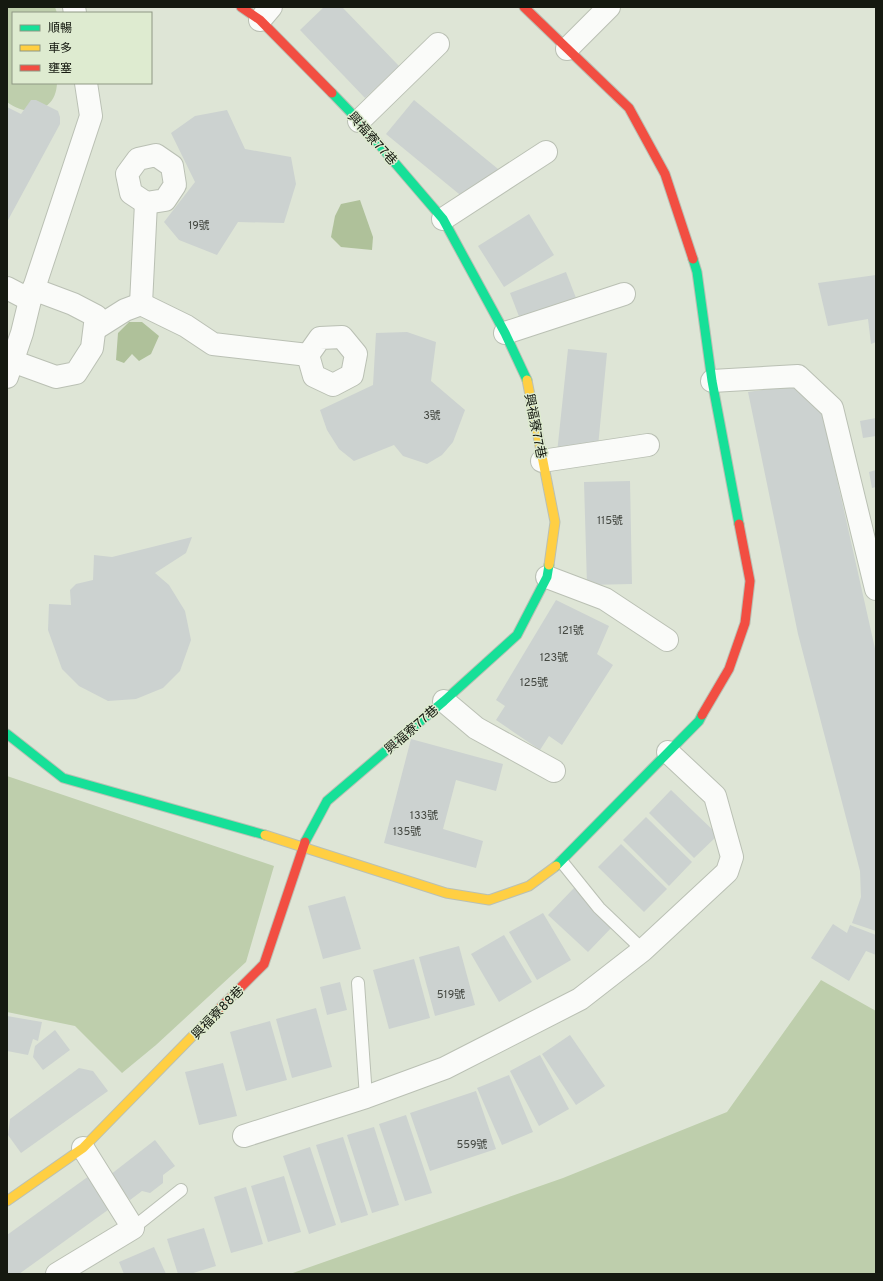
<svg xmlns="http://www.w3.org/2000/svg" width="883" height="1281" font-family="Overpass,'Noto Sans TC',sans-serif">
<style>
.forest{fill:#beceac}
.water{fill:#afc19a}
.building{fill:#ccd2d0}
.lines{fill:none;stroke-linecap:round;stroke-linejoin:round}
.lane-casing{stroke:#bac0b4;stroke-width:14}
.street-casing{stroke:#bac0b4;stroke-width:24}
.fast-casing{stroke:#bac0b4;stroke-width:11}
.slow-casing{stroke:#bac0b4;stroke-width:11}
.jam-casing{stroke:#bac0b4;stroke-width:11}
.lane{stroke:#fafbf9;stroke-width:12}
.street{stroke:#fafbf9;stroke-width:22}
.fast{stroke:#16e098;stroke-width:9}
.slow{stroke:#ffcf43;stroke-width:9}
.jam{stroke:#f24e42;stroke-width:9}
.labels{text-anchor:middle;stroke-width:3;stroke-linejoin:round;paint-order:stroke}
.number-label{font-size:11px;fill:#434740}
.street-label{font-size:13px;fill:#151910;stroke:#deebd0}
</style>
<rect width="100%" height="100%" fill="#dee5d6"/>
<g class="forest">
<path d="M7,7H55L57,13H13V83H57C56,112 28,118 7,102Z"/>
<path d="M7,776L274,866L246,962L156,1045L122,1073L75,1026L7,1012Z"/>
<path d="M821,980L876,1011V1274H290L563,1178L727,1112Z"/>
</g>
<g class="water">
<path d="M360,200L373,237L372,250L341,247L331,237L335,216L341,204Z"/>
<path d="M129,322H142L159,336L151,354L139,361L132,354L124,363L116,360L118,333Z"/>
</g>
<g class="building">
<path d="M324,7H342L399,66L365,98L300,30Z"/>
<path d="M31,100H36L58,111L60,117V124L7,222V107L21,114Z"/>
<path d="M414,100L498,169L470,203L386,134Z"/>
<path d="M227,110L245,149L291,157L296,184L284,223L238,222L217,255L179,240L164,222L195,182L171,133L195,116Z"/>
<path d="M529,214L554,255L504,287L478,246Z"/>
<path d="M566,272L581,311L525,332L510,293Z"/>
<path d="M876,275V342L871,344L868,319L828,326L818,283Z"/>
<path d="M407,332L436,342L431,381L465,410L453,442L442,455L427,464L403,456L394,445L354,461L339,449L327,430L320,410L373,385L376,333Z"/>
<path d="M568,349L607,353L597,457L557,453Z"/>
<path d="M799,385L819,399L876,653V931L852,923L861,897L860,871L798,634L748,392Z"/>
<path d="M876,418V436L863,438L860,421Z"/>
<path d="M876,470V487L872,488L869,472Z"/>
<path d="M630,481L632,584L587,585L584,482Z"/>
<path d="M192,537L186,553L155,573L169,585L185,611L191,640L180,671L163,688L136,699L108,701L79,686L62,669L48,630L49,604L71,605L70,590L76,584L93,580L94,555L112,557Z"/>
<path d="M556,600L609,626L597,654L613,665L562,745L549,736L540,750L496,720L505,706L496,700Z"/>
<path d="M411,739L503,764L496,791L456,780L443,829L483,841L476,868L384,843Z"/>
<path d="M671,790L718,835L694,858L649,813Z"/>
<path d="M646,817L692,862L669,886L623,840Z"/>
<path d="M621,844L667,889L644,912L598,867Z"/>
<path d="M575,887L614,925L588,952L548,915Z"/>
<path d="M345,896L361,949L323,959L308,906Z"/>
<path d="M543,913L571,960L537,980L509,932Z"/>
<path d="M833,924L847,933L850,925L876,935V955L866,951L849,981L811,958Z"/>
<path d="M504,935L532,982L499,1002L471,954Z"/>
<path d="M459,946L475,1005L435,1016L419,957Z"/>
<path d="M414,959L430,1018L389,1029L373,970Z"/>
<path d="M340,982L347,1010L327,1015L320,987Z"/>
<path d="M316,1008L332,1067L292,1078L276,1019Z"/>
<path d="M7,1016L42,1022L38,1041L33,1039L28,1055L7,1051Z"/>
<path d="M270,1021L287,1080L246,1091L230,1032Z"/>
<path d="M55,1030L70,1050L43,1070L33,1057L35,1046Z"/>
<path d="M570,1035L605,1086L576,1105L542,1054Z"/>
<path d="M540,1055L569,1109L539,1126L510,1071Z"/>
<path d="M223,1063L237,1116L199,1125L185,1072Z"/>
<path d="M79,1068L93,1071L108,1091L21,1153L8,1135L10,1119Z"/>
<path d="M509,1075L533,1132L502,1145L477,1088Z"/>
<path d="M476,1091L496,1149L430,1171L410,1113Z"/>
<path d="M406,1115L432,1193L405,1201L379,1124Z"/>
<path d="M374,1127L399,1205L372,1213L347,1135Z"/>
<path d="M343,1137L368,1215L341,1223L316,1145Z"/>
<path d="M155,1140L175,1166L163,1175V1183L150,1193L142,1191L130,1200L110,1175Z"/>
<path d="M310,1147L336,1225L309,1234L283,1156Z"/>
<path d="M89,1176L112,1207L19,1274H7V1235Z"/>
<path d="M284,1176L301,1232L268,1242L251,1186Z"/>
<path d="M246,1187L263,1244L231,1253L214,1197Z"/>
<path d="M204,1228L216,1266L190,1274H178L167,1239Z"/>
<path d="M154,1247L166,1274H124L119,1262Z"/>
</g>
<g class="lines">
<g class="lane-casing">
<g id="lane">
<path d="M562,862L599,908L643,950"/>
<path d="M358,983L366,1097"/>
<path d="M133,1228L181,1190"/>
</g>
</g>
<g class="street-casing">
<g id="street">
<path d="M74,7L75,13"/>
<path d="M260,20L271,7"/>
<path d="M567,49L609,7"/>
<path d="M359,121L438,44"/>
<path d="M156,155L172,166L175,185L165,200L146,203L131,193L127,174L138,159Z"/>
<path d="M443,219L546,152"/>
<path d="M7,288L30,300"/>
<path d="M141,304L146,203"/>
<path d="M95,329L125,310L141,304L186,326L213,344L308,355"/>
<path d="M505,333L624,294"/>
<path d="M342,337L356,354L352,375L333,385L314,376L308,355L320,338Z"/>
<path d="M12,361L56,377L76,373L92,348L96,316L73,304L33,289"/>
<path d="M7,377L22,333L30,300L91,116L86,83"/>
<path d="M712,381L798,376L832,408L876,589"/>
<path d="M542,461L648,445"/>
<path d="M547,577L605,599L667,640"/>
<path d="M444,701L476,728L554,771"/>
<path d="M244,1136L366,1097L445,1068L580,999L643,950L727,872L732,857L715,796L668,752"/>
<path d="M57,1274L133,1228L83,1148"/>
</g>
</g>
<g class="fast-casing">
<g id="fast">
<path d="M332,93L359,121L443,219L505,333L527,380"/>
<path d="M693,259L697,272L712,381L739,524"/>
<path d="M7,734L63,778L265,835"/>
<path d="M305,842L327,801L444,701L517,635L547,577L549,565"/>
<path d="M556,866L699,721L702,715"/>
</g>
</g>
<g class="slow-casing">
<g id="slow">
<path d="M527,380L555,522L549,565"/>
<path d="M265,835L446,893L489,900L529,886L556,866"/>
<path d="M7,1201L83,1148L220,1008"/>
</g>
</g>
<g class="jam-casing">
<g id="jam">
<path d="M241,7L260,20L332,93"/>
<path d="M524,7L629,108L665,174L693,259"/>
<path d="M702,715L729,669L745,623L750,581L739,524"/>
<path d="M220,1008L264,964L305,842"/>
</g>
</g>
<use href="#lane" class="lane"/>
<use href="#street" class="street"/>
<use href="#fast" class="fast"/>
<use href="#slow" class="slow"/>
<use href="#jam" class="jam"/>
</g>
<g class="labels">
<g class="number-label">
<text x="199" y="229">19號</text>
<text x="432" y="419">3號</text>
<text x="610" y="524">115號</text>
<text x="571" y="634">121號</text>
<text x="554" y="661">123號</text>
<text x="534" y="686">125號</text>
<text x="424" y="819">133號</text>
<text x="407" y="835">135號</text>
<text x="451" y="998">519號</text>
<text x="472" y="1148">559號</text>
</g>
<g class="street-label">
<text transform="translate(373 138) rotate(48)" y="5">興福寮77巷</text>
<text transform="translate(536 426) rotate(79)" y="5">興福寮77巷</text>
<text transform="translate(411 729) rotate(-41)" y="5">興福寮77巷</text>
<text transform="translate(217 1012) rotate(-46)" y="5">興福寮88巷</text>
</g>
</g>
<rect width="883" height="1281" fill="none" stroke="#151910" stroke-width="16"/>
<rect x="12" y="12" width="140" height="72" fill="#deebd0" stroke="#8e9783"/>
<rect x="20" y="25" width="20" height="6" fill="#16e098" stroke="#8e9783"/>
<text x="48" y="32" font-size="12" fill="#151910">順暢</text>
<rect x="20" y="45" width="20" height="6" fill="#ffcf43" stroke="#8e9783"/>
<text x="48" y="52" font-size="12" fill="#151910">車多</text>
<rect x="20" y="65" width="20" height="6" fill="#f24e42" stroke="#8e9783"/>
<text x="48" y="72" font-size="12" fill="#151910">壅塞</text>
</svg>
